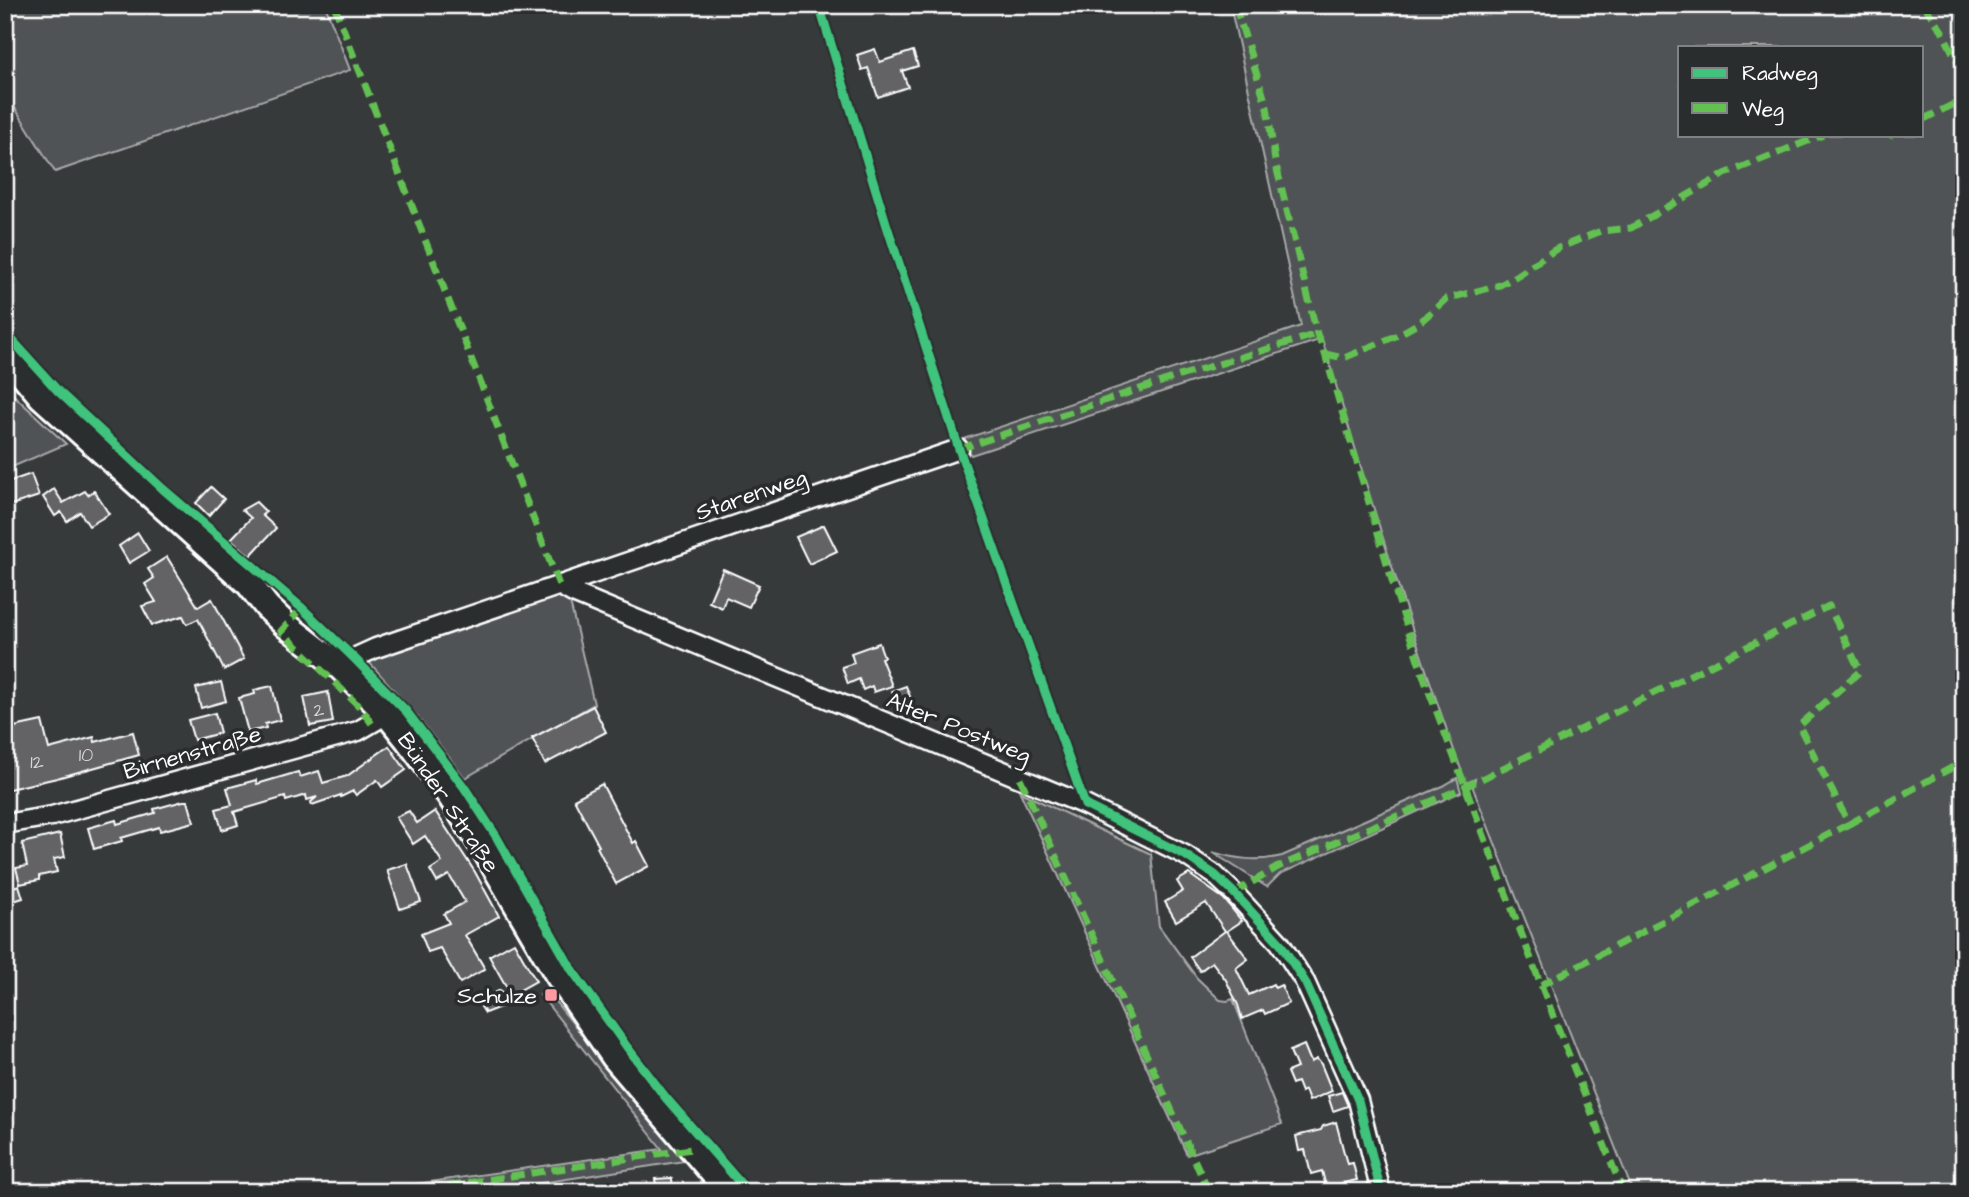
<svg xmlns="http://www.w3.org/2000/svg" width="1969" height="1197" font-family="'Architects Daughter',sans-serif">
<style>
.green{fill:#505354;stroke:#a8a9aa;stroke-width:2;fill-rule:evenodd}
.building{fill:#636465;stroke:#fff;stroke-width:2}
.lines{fill:none;stroke-linecap:round;stroke-linejoin:round}
.street-casing{stroke:#fff;stroke-width:23}
.secondary-casing{stroke:#fff;stroke-width:30}
.street{stroke:#2a2d2e;stroke-width:18}
.secondary{stroke:#2a2d2e;stroke-width:24}
.quiet{stroke:#63c152;stroke-width:7;stroke-dasharray:14 7;stroke-linecap:butt}
.cycleway-casing{stroke:#2a2d2e;stroke-width:13}
.cycleway{stroke:#40c37c;stroke-width:9}
.poi-dot{fill:#ff9aa2;stroke:#2a2d2e;stroke-width:2.5}
.labels{text-anchor:middle;stroke-width:7;stroke-linejoin:round;paint-order:stroke}
.number-label{font-size:19px;fill:#d8d8d8}
.street-label{font-size:23px;fill:#fff;stroke:#2a2d2e}
.poi-label{font-size:23px;fill:#fff;stroke:#2a2d2e;text-anchor:end}
</style>
<rect width="100%" height="100%" fill="#373a3b"/>
<filter id="ink" filterUnits="userSpaceOnUse"><feTurbulence type="fractalNoise" baseFrequency=".0143" numOctaves="2"/><feDisplacementMap in="SourceGraphic" scale="14" xChannelSelector="R" yChannelSelector="G"/><feConvolveMatrix kernelMatrix="1 2 1 2 8 2 1 2 1" color-interpolation-filters="sRGB"/></filter>
<g filter="url(#ink)">
<g class="green">
<path d="M5,5H325L350,70L55,172L5,92Z"/>
<path d="M1230,5H1964V1192H1633L1473,788L1475,779L1466,783C1412,637 1367,488 1322,339L971,455L964,439L1301,326ZM1680,47H1922V135H1680Z"/>
<path d="M5,387L66,444L5,470Z"/>
<path d="M557,596L569,598L594,704L465,778L417,716L368,661L384,652L542,597Z"/>
<path d="M1457,778L1461,792L1280,874L1267,887L1212,852C1236,859 1257,862 1282,856L1443,786Z"/>
<path d="M1020,792L1151,854L1159,926L1197,978L1220,1000L1227,1001L1233,999L1282,1124L1187,1155Z"/>
<path d="M541,996L554,1000L684,1161L482,1192H360L662,1149Z"/>
</g>
<g class="building">
<path d="M875,49L880,62L913,51L918,66L902,71L908,87L878,97L868,68L862,70L857,55Z"/>
<path d="M31,474L39,496L5,507V483Z"/>
<path d="M211,487L224,499L209,516L196,503Z"/>
<path d="M54,489L63,503L85,491L88,495L94,491L109,514L89,526L80,512L67,521L61,512L55,516L43,497Z"/>
<path d="M256,502L266,512L262,515L276,528L250,556L231,539L251,518L242,510Z"/>
<path d="M824,525L837,551L809,564L796,537Z"/>
<path d="M138,533L149,551L129,563L119,546Z"/>
<path d="M167,557L198,607L212,599L244,659L224,670L198,619L187,624L183,616L152,625L142,606L156,602L145,584L154,578L148,569Z"/>
<path d="M723,569L759,585L749,607L726,597L722,608L709,602Z"/>
<path d="M879,643L884,657L881,658L892,686L874,692L872,686L863,690L859,679L848,684L842,667L854,663L851,653Z"/>
<path d="M221,682L226,701L201,708L196,688Z"/>
<path d="M272,686L280,720L265,724L266,728L248,732L239,698L255,694L254,690Z"/>
<path d="M906,686L911,699L897,705L892,691Z"/>
<path d="M328,692L333,722L310,726L304,697Z"/>
<path d="M593,706L606,732L545,764L532,738Z"/>
<path d="M215,713L220,733L194,740L188,720Z"/>
<path d="M42,721L49,749L94,737L95,742L133,732L139,755L57,778L5,790V760L11,759L5,729Z"/>
<path d="M389,746L406,770L382,787L377,780L356,795L353,791L341,797V795L312,805L311,802L317,797L307,800L306,795L286,801L285,797L234,812L238,825L222,830L216,809L232,805L227,788L256,780L257,784L298,772L300,777L319,771L323,783L347,776Z"/>
<path d="M602,784L633,843L636,841L649,866L616,884L597,847L599,846L574,799Z"/>
<path d="M183,801H188L194,822L160,831L159,827L121,838L122,841L94,849L88,828L116,820L117,824L155,813L154,809Z"/>
<path d="M409,811L417,823L435,811L475,872L499,916L465,935L485,969L460,983L440,948L428,952L421,934L449,923L444,914L465,902L449,875L437,882L430,870L442,862L425,836L413,844L396,817Z"/>
<path d="M60,834L65,857L54,859L57,872L39,876V880L20,884L16,868L27,866L22,843Z"/>
<path d="M407,864L421,902L400,909L387,870Z"/>
<path d="M1189,874L1224,899L1242,921L1227,931L1248,959L1236,968L1249,995L1273,984L1275,988L1281,985L1289,1003L1265,1014L1263,1010L1242,1019L1238,1005L1226,980L1212,962L1200,971L1190,957L1225,931L1206,903L1176,921L1165,902L1183,891L1177,881Z"/>
<path d="M19,885L23,898L10,902L7,889Z"/>
<path d="M514,942L536,981L511,995L489,956Z"/>
<path d="M500,990L508,1004L485,1013L478,1002Z"/>
<path d="M1304,1045L1311,1062L1317,1059L1321,1064L1332,1091L1309,1101L1305,1090L1301,1092L1297,1082L1292,1084L1287,1072L1297,1068L1290,1051Z"/>
<path d="M1342,1092L1348,1106L1333,1111L1328,1096Z"/>
<path d="M1336,1122L1347,1164L1353,1163L1357,1180L1326,1187L1322,1171L1311,1174L1305,1150L1299,1151L1296,1136L1321,1130L1323,1126Z"/>
<path d="M672,1178L673,1192H657L655,1179Z"/>
</g>
<g class="lines">
<g class="street-casing">
<g id="street">
<path d="M559,585L573,593L1085,805L1185,855L1215,875L1234,893L1280,943L1305,982L1358,1100L1381,1192"/>
<path d="M341,668L354,658L376,648L959,449"/>
<path d="M5,824L52,816L358,731L387,714"/>
</g>
</g>
<g class="secondary-casing">
<path id="secondary" d="M5,353L41,396L249,584L267,607L287,626L341,668L387,714L408,740L450,796L483,847L557,974L614,1057L729,1192"/>
</g>
<use href="#street" class="street"/>
<use href="#secondary" class="secondary"/>
<g class="quiet">
<path d="M334,5L559,585"/>
<path d="M1235,5L1267,107L1275,161L1317,334L1325,354L1394,587L1425,681L1541,985L1623,1192"/>
<path d="M1924,5L1942,31L1964,75"/>
<path d="M1922,120L1964,99"/>
<path d="M1889,135H1893"/>
<path d="M1325,354L1344,358L1398,335L1419,323L1446,299L1500,285L1518,275L1556,249L1601,231L1631,228L1725,174L1823,135"/>
<path d="M959,449L1176,377L1317,334"/>
<path d="M302,608L281,631L361,708L372,724"/>
<path d="M1020,778L1209,1192"/>
<path d="M1849,824L1964,761"/>
<path d="M1234,893L1278,867L1465,787L1829,606L1860,671L1799,726L1849,824L1541,985"/>
<path d="M406,1192L691,1149"/>
</g>
<g class="cycleway-casing">
<g id="cycleway">
<path d="M819,5L886,223L959,449L1085,805L1185,855L1215,875L1234,893L1280,943L1305,982L1358,1100L1381,1192"/>
<path d="M5,332L58,391L163,489L302,608L354,658L406,711L464,787L496,836L572,970L627,1047L666,1098L748,1192"/>
</g>
</g>
<use href="#cycleway" class="cycleway"/>
</g>
</g>
<rect class="poi-dot" x="544" y="988" width="14" height="14" rx="3.5"/>
<g class="labels">
<g class="number-label">
<text x="319" y="716">2</text>
<text x="86" y="761">10</text>
<text x="37" y="768">12</text>
</g>
<g class="street-label">
<text transform="translate(751 494) rotate(-19)" y="8">Starenweg</text>
<text transform="translate(959 727) rotate(22)" y="8">Alter Postweg</text>
<text transform="translate(192 752) rotate(-16)" y="8">Birnenstraße</text>
<text transform="translate(449 802) rotate(56)" y="8">Bünder Straße</text>
</g>
<g class="poi-label">
<text x="537" y="1003">Schulze</text>
</g>
</g>
<rect width="1969" height="1197" fill="none" stroke="#2a2d2e" stroke-width="28"/>
<rect x="14" y="14" width="1941" height="1169" fill="none" stroke="#fff" stroke-width="2.5" filter="url(#ink)"/>
<rect x="1678" y="46" width="245" height="91" fill="#2a2d2e" stroke="#7f8182" stroke-width="2"/>
<rect x="1692" y="68" width="35" height="10" fill="#40c37c" stroke="#7f8182" stroke-width="2"/>
<text x="1742" y="80" font-size="21" fill="#ffffff">Radweg</text>
<rect x="1692" y="103" width="35" height="10" fill="#63c152" stroke="#7f8182" stroke-width="2"/>
<text x="1742" y="116" font-size="21" fill="#ffffff">Weg</text>
</svg>
